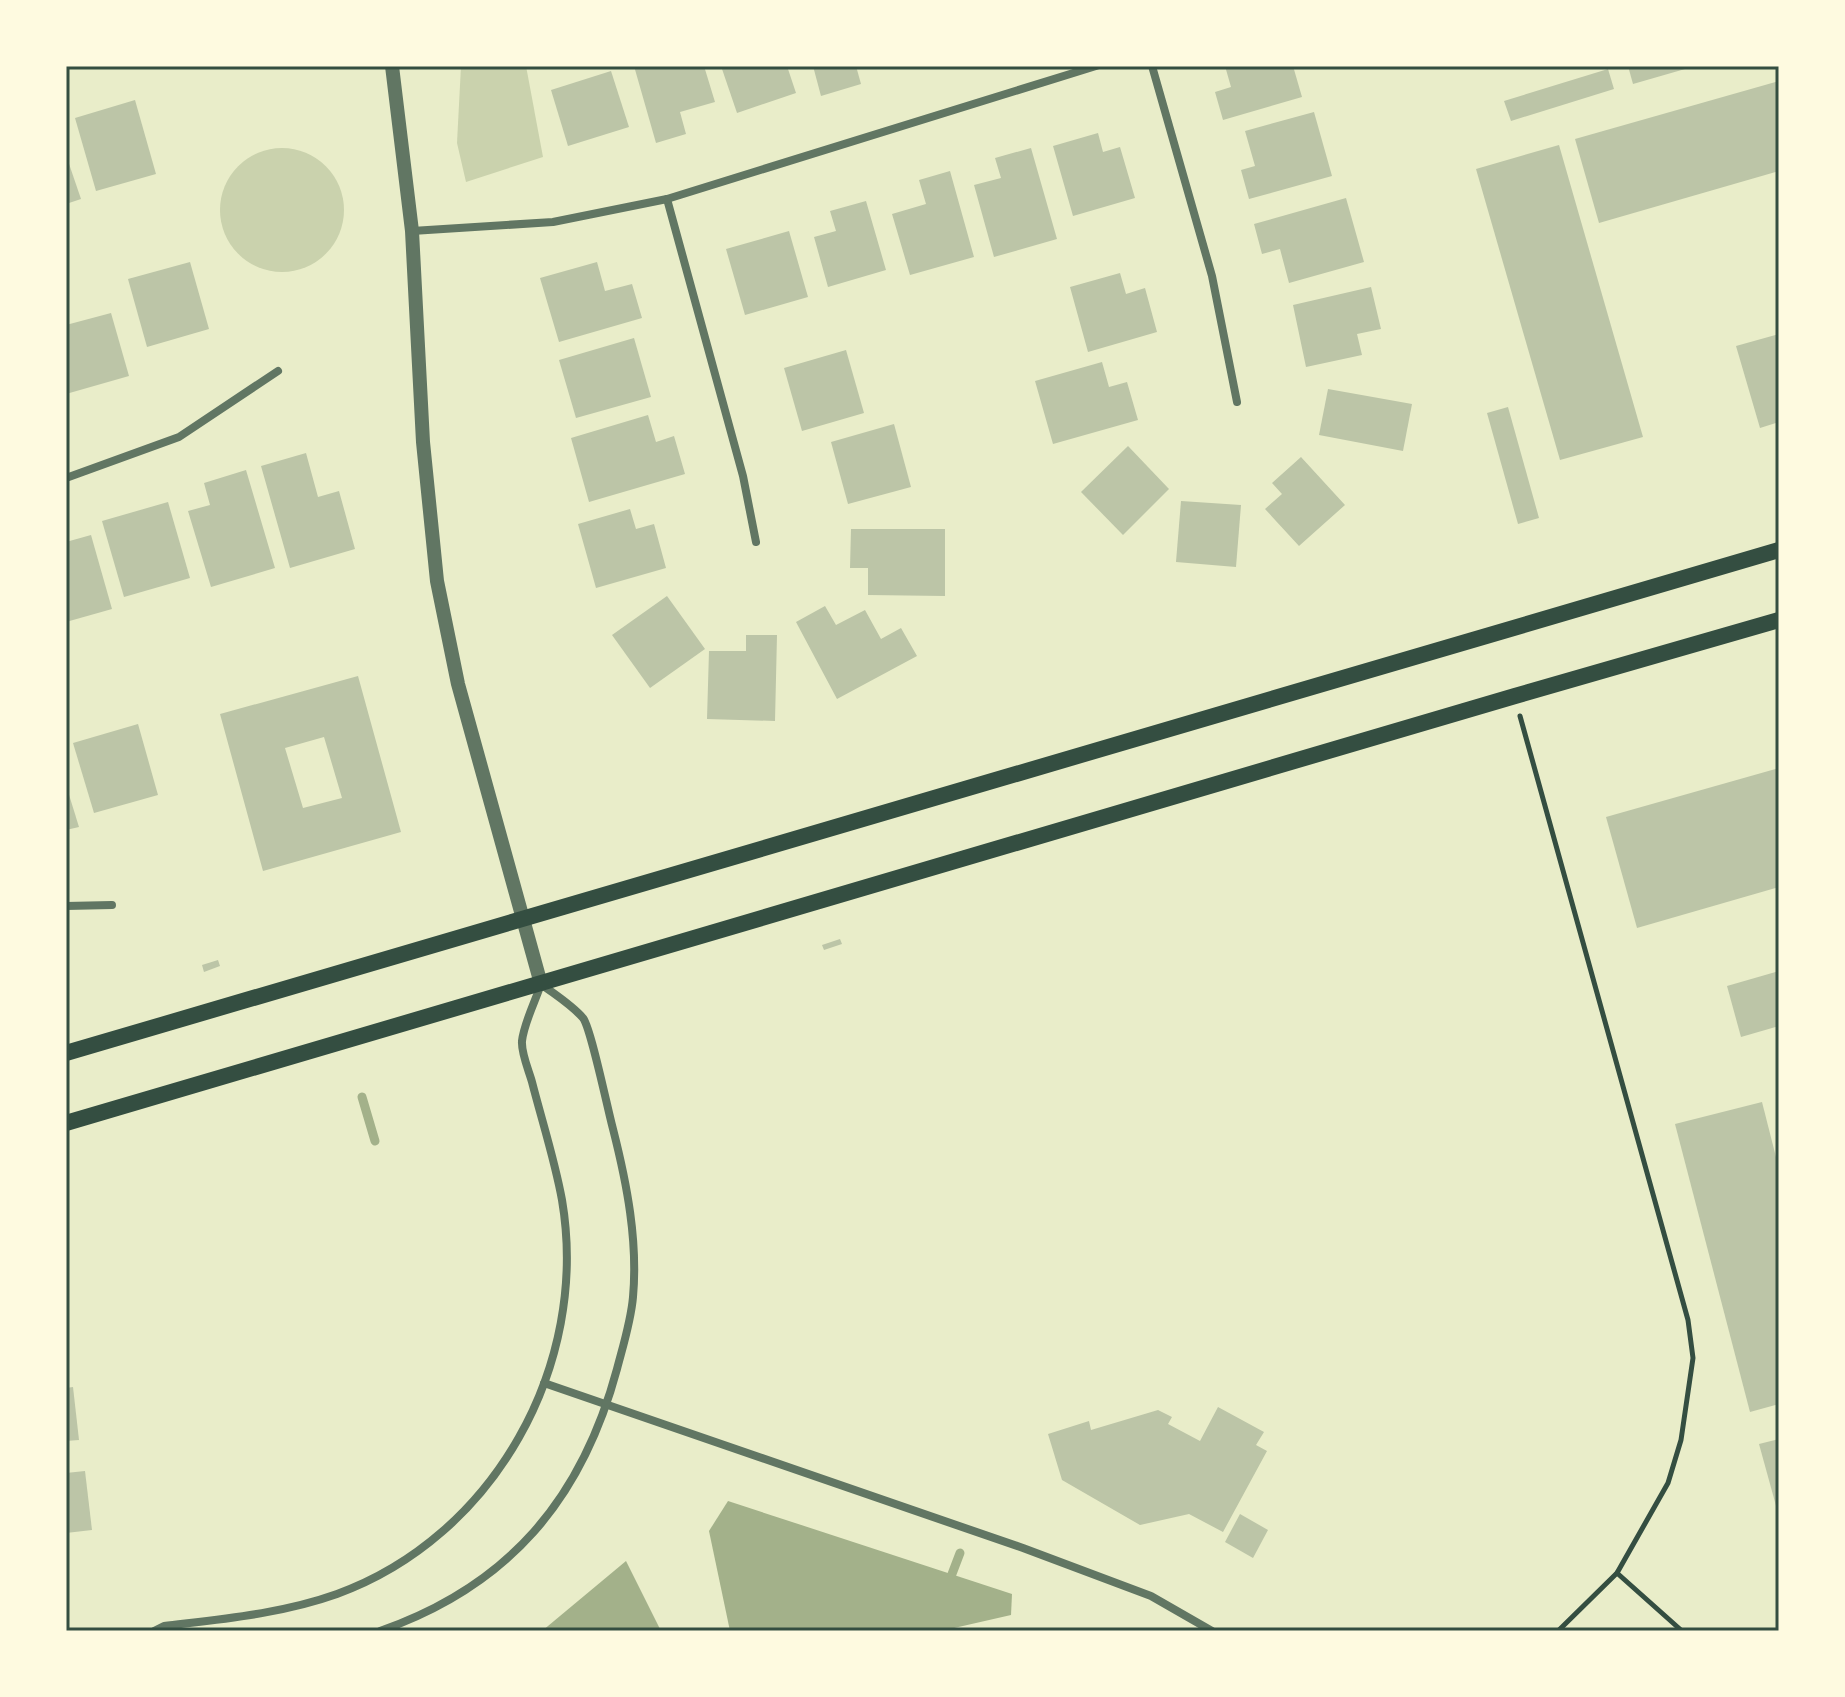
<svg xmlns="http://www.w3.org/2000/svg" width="1845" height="1697" font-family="'Titillium Web',sans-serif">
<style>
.green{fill:#cad2ad}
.water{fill:#a3b18a}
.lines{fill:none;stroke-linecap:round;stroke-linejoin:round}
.stream{stroke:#a3b18a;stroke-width:9}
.building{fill:#bcc5a7;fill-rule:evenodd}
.path{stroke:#344e41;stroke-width:5}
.minor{stroke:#617663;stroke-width:8}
.tertiary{stroke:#617663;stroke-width:14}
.secondary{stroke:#344e41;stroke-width:16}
.neatline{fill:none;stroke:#344e41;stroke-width:3}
</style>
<rect width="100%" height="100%" fill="#e9edc9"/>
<g class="green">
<path d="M461,66H526L543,157L466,182L457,143Z"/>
<circle cx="282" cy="210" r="62"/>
</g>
<g class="water">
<path d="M728,1501L1012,1594L1011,1615L941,1631H730L709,1531Z"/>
<path d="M626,1561L661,1631H542Z"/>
</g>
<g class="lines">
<g class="stream">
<path d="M362,1097L375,1141"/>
<path d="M952,1574L960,1553"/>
</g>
</g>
<g class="building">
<path d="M634,66H704L715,102L680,112L686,134L656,143Z"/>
<path d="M721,66H787L796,93L737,113Z"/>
<path d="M813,66H856L861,84L821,96Z"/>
<path d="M1225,66H1293L1302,97L1223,120L1215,92L1231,87Z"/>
<path d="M1628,66H1692V67L1633,84Z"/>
<path d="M1608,69L1614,89L1511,121L1504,101Z"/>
<path d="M611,71L629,127L568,146L551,90Z"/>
<path d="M1779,81V171L1599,223L1575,139Z"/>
<path d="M135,100L156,174L96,191L75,118Z"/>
<path d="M1314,112L1332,176L1249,199L1241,170L1255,166L1245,131Z"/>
<path d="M1098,133L1103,152L1120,147L1135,198L1073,216L1053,146Z"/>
<path d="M1559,145L1643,437L1560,460L1476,169Z"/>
<path d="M1031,148L1057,239L994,257L974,185L1001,178L995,158Z"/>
<path d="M66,155L81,199L66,204Z"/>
<path d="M950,171L974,257L910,275L892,214L926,204L919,180Z"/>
<path d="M1346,198L1364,262L1289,283L1280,249L1262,254L1254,224Z"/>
<path d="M866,201L886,270L828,287L814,237L836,231L830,211Z"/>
<path d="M789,231L808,297L745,315L726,249Z"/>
<path d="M190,262L209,329L147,347L128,279Z"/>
<path d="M597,262L605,291L632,284L642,318L559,342L540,278Z"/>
<path d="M1120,273L1126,294L1145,288L1157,332L1088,352L1070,287Z"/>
<path d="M1371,287L1381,329L1357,334L1362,355L1306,367L1293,305Z"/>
<path d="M111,313L129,376L66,394V325Z"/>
<path d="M1779,334V422L1760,428L1736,346Z"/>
<path d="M634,338L651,397L576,418L559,360Z"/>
<path d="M846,350L864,413L802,431L784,368Z"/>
<path d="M1102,362L1109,387L1127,382L1138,420L1053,444L1035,381Z"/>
<path d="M1328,389L1412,404L1403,451L1319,435Z"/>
<path d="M1508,407L1539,518L1518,524L1487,413Z"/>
<path d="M648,415L656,442L674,436L685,474L589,502L571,438Z"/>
<path d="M894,424L911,487L848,504L831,442Z"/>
<path d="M1128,446L1169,489L1123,535L1081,492Z"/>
<path d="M306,453L318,497L339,491L355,549L290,568L261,466Z"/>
<path d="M1301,457L1345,505L1299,546L1265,509L1282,494L1272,483Z"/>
<path d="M246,470L275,568L211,587L188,511L210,505L204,483Z"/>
<path d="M1181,501L1241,505L1236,567L1176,562Z"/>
<path d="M168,502L190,578L124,597L102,521Z"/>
<path d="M630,509L636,529L654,524L666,568L596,588L578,524Z"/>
<path d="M851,529H945V596L868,595V568H850Z"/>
<path d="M91,535L112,609L66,622V542Z"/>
<path d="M667,596L705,649L650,688L612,635Z"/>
<path d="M825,606L836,625L865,610L881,639L901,628L917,656L837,699L796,622Z"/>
<path d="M746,635H777L775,721L707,719L709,651H746Z"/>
<path d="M358,676L401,832L263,871L220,714ZM324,737L342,798L303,808L285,748Z"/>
<path d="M138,724L158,795L94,813L73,743Z"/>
<path d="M1779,768V887L1637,928L1606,817Z"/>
<path d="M66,785L79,827L66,830Z"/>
<path d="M840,939L842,944L824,950L822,945Z"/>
<path d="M218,960L220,966L204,972L202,965Z"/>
<path d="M1779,971V1026L1741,1037L1727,986Z"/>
<path d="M1762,1102L1779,1169V1404L1750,1412L1675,1124Z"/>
<path d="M73,1387L79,1440L66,1441V1388Z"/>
<path d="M1218,1407L1264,1432L1256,1445L1267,1451L1223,1532L1189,1514L1140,1525L1062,1480L1048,1434L1089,1421L1091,1430L1158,1410L1172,1417L1168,1424L1200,1441Z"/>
<path d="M1779,1439V1513H1778L1759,1444Z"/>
<path d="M85,1471L92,1530L66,1533V1473Z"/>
<path d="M1240,1514L1268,1530L1253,1558L1225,1542Z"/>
</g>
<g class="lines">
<g class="path">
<path d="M1520,716L1688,1320L1693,1358L1681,1440L1668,1483L1617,1573L1558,1631"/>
<path d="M1617,1573L1682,1631"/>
</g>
<g class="minor">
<path d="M1152,66L1212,276L1237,402"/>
<path d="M667,199L743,476L756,542"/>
<path d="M412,231L553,222L667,199L1096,66"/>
<path d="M66,478L179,437L278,371"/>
<path d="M66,906L112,905"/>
<path d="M544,1383L1023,1548L1151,1596L1212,1631"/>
<path d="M154,1631L164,1626C222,1619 281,1614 337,1594C494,1537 590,1365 562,1200C555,1161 542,1121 532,1082C529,1071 521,1053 522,1041C524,1023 535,1002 541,984C554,994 572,1005 583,1018C591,1028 608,1111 613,1129C627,1184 638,1241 633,1297C631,1321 623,1346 617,1369C582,1499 509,1586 380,1631"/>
</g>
<path class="tertiary" d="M392,66L412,231L423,442L437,581L458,684L541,984"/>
<g class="secondary">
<path d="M66,1053L1779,550"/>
<path d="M66,1123L1515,696L1779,620"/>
</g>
</g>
<rect width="1845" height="1697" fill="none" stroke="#fefae0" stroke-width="136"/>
<rect x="68" y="68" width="1709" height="1561" class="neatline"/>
</svg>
